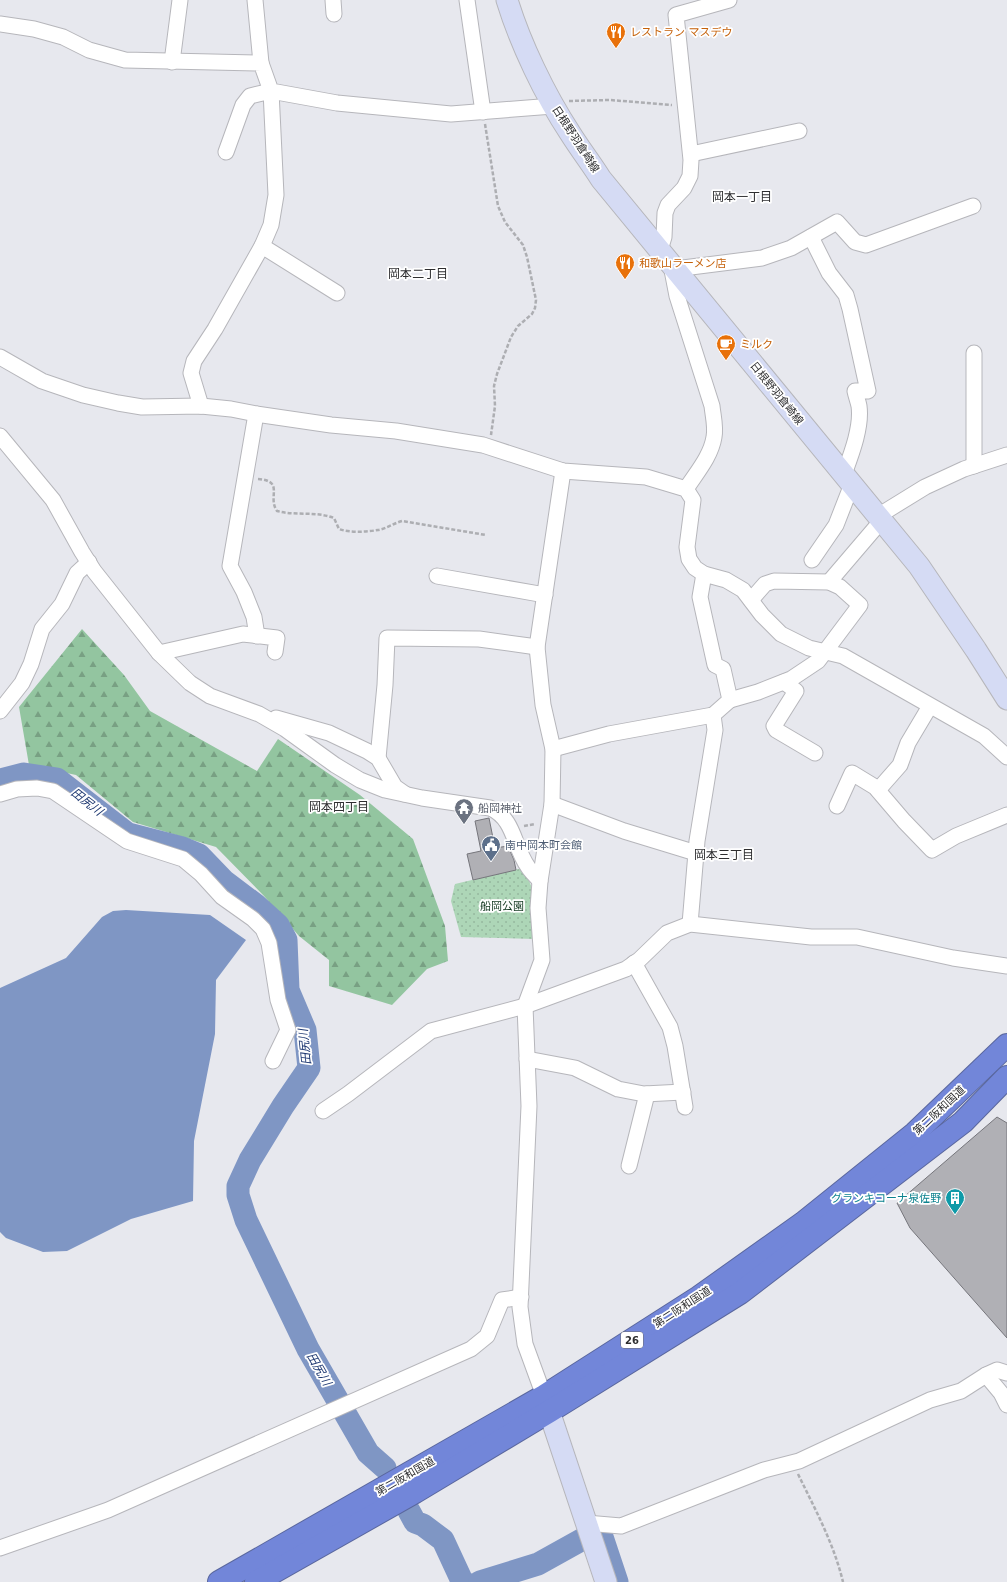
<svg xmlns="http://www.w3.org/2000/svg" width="1007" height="1582" font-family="'DejaVu Sans','Noto Sans JP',sans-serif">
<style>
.green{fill:url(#green-dots)}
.forest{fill:url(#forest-firs)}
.water{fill:#7f96c4}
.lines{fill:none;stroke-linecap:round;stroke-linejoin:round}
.river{stroke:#7f96c4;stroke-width:23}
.building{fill:#b0b0b5;stroke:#76767c}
.street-casing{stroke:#b6b6bb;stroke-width:17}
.secondary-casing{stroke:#b6b6bb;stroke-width:23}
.highway-casing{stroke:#5a679e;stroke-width:24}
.path{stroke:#adaeb2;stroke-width:2.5;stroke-dasharray:4 2;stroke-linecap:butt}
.street{stroke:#fff;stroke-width:15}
.secondary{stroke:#d5dbf4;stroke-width:21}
.highway{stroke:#7286d9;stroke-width:22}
.labels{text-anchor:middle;stroke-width:3.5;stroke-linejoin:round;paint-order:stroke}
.shield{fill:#fff;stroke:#6d6d6e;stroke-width:1}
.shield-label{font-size:10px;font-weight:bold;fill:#2e2e30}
.food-label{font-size:11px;fill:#c56008;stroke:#fff;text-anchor:start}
.street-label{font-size:11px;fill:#2e2e30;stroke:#fff}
.worship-label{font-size:11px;fill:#5b616d;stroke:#fff;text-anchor:start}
.service-label{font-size:11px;fill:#4e5e75;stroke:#fff;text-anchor:start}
.park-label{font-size:11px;fill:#11371f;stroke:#fff}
.culture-label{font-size:11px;fill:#0d838f;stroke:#fff;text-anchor:end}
.neighbourhood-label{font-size:12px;fill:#2e2e30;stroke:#fff}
.water-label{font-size:12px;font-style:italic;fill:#1e3871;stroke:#fff}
</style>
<defs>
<pattern id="green-dots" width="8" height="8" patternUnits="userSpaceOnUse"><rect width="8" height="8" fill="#add6b7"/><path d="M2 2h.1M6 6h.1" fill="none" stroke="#95b89e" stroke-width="1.8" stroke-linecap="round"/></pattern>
<pattern id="forest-firs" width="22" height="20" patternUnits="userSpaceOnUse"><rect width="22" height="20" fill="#93c5a0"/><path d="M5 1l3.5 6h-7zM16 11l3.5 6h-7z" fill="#78a083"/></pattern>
</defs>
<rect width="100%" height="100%" fill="#e7e8ee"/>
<path class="green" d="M523,868L533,890L535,939L461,937L451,901L455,884Z"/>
<path class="forest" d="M82,629L124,675L150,711L257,771L278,739L360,795L413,839L445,926L448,961L427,969L392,1005L329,986V960L299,936L264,896L216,847L133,822L76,775L29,765L19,707Z"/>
<path class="water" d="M126,910L210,915L246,940L216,980L215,1034L194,1141L193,1201L131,1219L67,1251L43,1252L6,1238L0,1232V988L66,958L102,917L113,911Z"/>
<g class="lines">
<g class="river">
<path d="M0,780L24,774L57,779L128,834L182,848L199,855L224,881L256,905L278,925L286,940L288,990L305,1030L309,1068L283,1106L250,1160L238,1186V1195L246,1220L308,1349L368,1453L385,1468"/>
<path d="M409,1511L415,1522L423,1525L443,1540L462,1581L464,1582"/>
<path d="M480,1582L538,1564L583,1539L601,1534L617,1582"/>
</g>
</g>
<g class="building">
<path d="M489,818L495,848L508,846L514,860L516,870L473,880L467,854L481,851L475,821Z"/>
<path d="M997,1117L1007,1123V1338L910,1228L897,1203Z"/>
</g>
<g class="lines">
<g class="street-casing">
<g id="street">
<path d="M255,0L261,63"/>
<path d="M333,0L334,14"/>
<path d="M467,0L483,112"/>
<path d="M0,24L34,29L63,37L89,50L125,60L261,63L271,91L337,103L451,114L553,106"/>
<path d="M172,62L180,0"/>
<path d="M691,154L799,131"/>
<path d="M811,237L829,273L846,295L850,309L868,391H855C856,396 858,401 859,406C862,427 851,455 844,474"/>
<path d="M262,246L337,293"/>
<path d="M660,250L664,237L665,213L668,205L684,188L690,176L691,160L676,15L729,0"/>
<path d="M671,265L677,296L712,406C713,416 716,427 714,437C711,456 697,472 686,489"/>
<path d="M675,269L762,258L791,248L837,222L855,242L866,245L973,206"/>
<path d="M0,357L42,381L83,395L118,403L142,407L201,406L231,409L256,414L331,425L396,431L483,445L563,471L646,477L686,489L693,500L687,547L689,559L695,568L704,574L726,580L743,590L762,615L781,634L809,648L843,656L984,736L1007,757"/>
<path d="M201,406L191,373L194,361L215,329L262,246L271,225L276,195L271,91L250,96L243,105L226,152"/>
<path d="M256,414L230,566L244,592L254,617L257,636"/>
<path d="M0,436L53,500L82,552L94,571L159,653L190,683L210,696L259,714L285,729L335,765L360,780L385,790L422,798L490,808C515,819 513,846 528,867C531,872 536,876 540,881"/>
<path d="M974,466V353"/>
<path d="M878,516L925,487L964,469L1007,455"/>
<path d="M812,560L836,525L852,484"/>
<path d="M437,576L545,595"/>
<path d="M829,582L882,520"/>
<path d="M159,653L243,634L277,638L275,652"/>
<path d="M784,682L796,691L774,726L776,730L815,753"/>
<path d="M730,700L758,692L791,679L818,661L860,605L840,587L829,582L774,581L765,584L751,600"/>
<path d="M0,711L22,683L31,664L42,629L62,604L77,573L89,562"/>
<path d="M276,718L329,733L367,751L378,758L395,787L405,794"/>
<path d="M553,749L609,734L713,715L730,700L723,669L715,665L700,597L704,574"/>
<path d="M378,758L385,685L387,638L479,639L537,647"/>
<path d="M878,790L900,765L908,743L930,706"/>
<path d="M0,794L17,789L37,788L53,791L127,841L183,859L201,874L222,897L253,919L263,929L269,943L278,1000L288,1030L273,1061"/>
<path d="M552,804L624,831L696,853"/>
<path d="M837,806L852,773L875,787L904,821L932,850L956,836L1007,815"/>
<path d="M690,924L697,841L715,730L713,715"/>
<path d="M634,963L670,1027L675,1046L685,1107"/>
<path d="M527,1059L575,1068L618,1089L644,1094L683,1092"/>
<path d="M323,1111L348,1094L431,1031L525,1006L626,969L639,960L667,933L690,924L811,937H857L953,958L1007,966"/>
<path d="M629,1166L647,1094"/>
<path d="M986,1375L1001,1393L1007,1405"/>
<path d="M544,1396L525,1344L520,1307L529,1106L525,1006L542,960L538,908L540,881L552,804L553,749L543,705L537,647L563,471"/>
<path d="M586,1523L621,1526L764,1470L799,1461L930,1400L961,1391L986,1375L997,1370L1007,1373"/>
<path d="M0,1548L108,1510L471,1349L487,1336L502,1300L521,1297"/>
</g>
</g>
<g class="secondary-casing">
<g id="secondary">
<path d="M507,0C520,43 545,95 570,133C580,149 591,163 601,179L919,566L976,650L1007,699"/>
<path d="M544,1396L606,1582"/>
</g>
</g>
<g class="highway-casing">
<g id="highway">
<path d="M219,1582L544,1396L699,1297L803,1223L915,1133L1007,1045"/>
<path d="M256,1582L415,1492L550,1411L740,1293L963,1122L1007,1077"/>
</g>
</g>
<g class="path">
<path d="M569,101L610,100L672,105"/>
<path d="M485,124L498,206L505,222L523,245L527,257L536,300L535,308L532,314L518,326L511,337L497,374L494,386L495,406L491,435"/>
<path d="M258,479C285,481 267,497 277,511C296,516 316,511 334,518L339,529C350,533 366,532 378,530C386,529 394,523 402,521L486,535"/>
<path d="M524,826L535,824"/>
<path d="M798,1474C815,1509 834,1544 843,1582"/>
</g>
<use href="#street" class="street"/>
<use href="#secondary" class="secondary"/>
<use href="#highway" class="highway"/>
</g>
<defs>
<g id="restaurant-pin" transform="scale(1)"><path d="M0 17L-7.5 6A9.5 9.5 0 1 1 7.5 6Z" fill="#e8710a" stroke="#fff"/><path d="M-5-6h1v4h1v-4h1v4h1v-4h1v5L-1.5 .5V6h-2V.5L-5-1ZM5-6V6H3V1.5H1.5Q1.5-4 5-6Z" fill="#fff"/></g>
<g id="cafe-pin" transform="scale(1)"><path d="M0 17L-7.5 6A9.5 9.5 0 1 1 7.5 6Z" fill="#e8710a" stroke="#fff"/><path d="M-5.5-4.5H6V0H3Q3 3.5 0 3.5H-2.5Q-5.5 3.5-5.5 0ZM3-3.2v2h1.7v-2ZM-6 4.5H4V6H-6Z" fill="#fff"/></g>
<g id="temple-pin" transform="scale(1)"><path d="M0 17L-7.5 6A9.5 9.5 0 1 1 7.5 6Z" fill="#6b7280" stroke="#fff"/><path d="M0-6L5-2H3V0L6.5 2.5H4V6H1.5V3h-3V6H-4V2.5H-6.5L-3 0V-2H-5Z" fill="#fff"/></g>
<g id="civic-pin" transform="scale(1)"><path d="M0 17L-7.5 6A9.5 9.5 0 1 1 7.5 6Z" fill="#5c6f8a" stroke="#fff"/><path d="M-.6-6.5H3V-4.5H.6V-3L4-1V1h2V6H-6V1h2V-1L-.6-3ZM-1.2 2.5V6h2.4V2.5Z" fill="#fff"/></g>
<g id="building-pin" transform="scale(1)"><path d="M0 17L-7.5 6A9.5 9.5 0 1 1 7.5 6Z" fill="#0f9aa8" stroke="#fff"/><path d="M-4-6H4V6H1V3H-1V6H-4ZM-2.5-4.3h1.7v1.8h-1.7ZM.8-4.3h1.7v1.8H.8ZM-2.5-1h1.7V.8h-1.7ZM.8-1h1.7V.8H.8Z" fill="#fff"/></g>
</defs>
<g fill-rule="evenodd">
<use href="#restaurant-pin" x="616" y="32"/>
<use href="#restaurant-pin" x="625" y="263"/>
<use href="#cafe-pin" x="726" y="344"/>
<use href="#temple-pin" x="464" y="808"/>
<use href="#civic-pin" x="491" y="845"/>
<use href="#building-pin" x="955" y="1198"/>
</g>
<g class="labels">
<rect class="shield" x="621" y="1332" width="22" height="16" rx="3"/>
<g class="shield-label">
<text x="632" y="1344">26</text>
</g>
<g class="food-label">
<text x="630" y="36">レストラン マスデウ</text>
<text x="639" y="267">和歌山ラーメン店</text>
<text x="740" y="348">ミルク</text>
</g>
<g class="street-label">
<text transform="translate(576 139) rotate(57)" y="4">日根野羽倉崎線</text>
<text transform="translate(777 393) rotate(51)" y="4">日根野羽倉崎線</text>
<text transform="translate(939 1110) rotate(-43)" y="4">第二阪和国道</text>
<text transform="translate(682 1307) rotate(-33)" y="4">第二阪和国道</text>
<text transform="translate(405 1476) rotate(-30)" y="4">第二阪和国道</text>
</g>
<g class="worship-label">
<text x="478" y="812">船岡神社</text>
</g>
<g class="service-label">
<text x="505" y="849">南中岡本町会館</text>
</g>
<g class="park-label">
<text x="502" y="910">船岡公園</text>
</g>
<g class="culture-label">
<text x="941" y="1202">グランキコーナ泉佐野</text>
</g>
<g class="neighbourhood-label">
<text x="742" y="201">岡本一丁目</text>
<text x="418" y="278">岡本二丁目</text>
<text x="339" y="811">岡本四丁目</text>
<text x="724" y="859">岡本三丁目</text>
</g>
<g class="water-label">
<text transform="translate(87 802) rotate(38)" y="4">田尻川</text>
<text transform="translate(305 1047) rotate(-96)" y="4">田尻川</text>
<text transform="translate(319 1369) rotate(60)" y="4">田尻川</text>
</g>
</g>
</svg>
